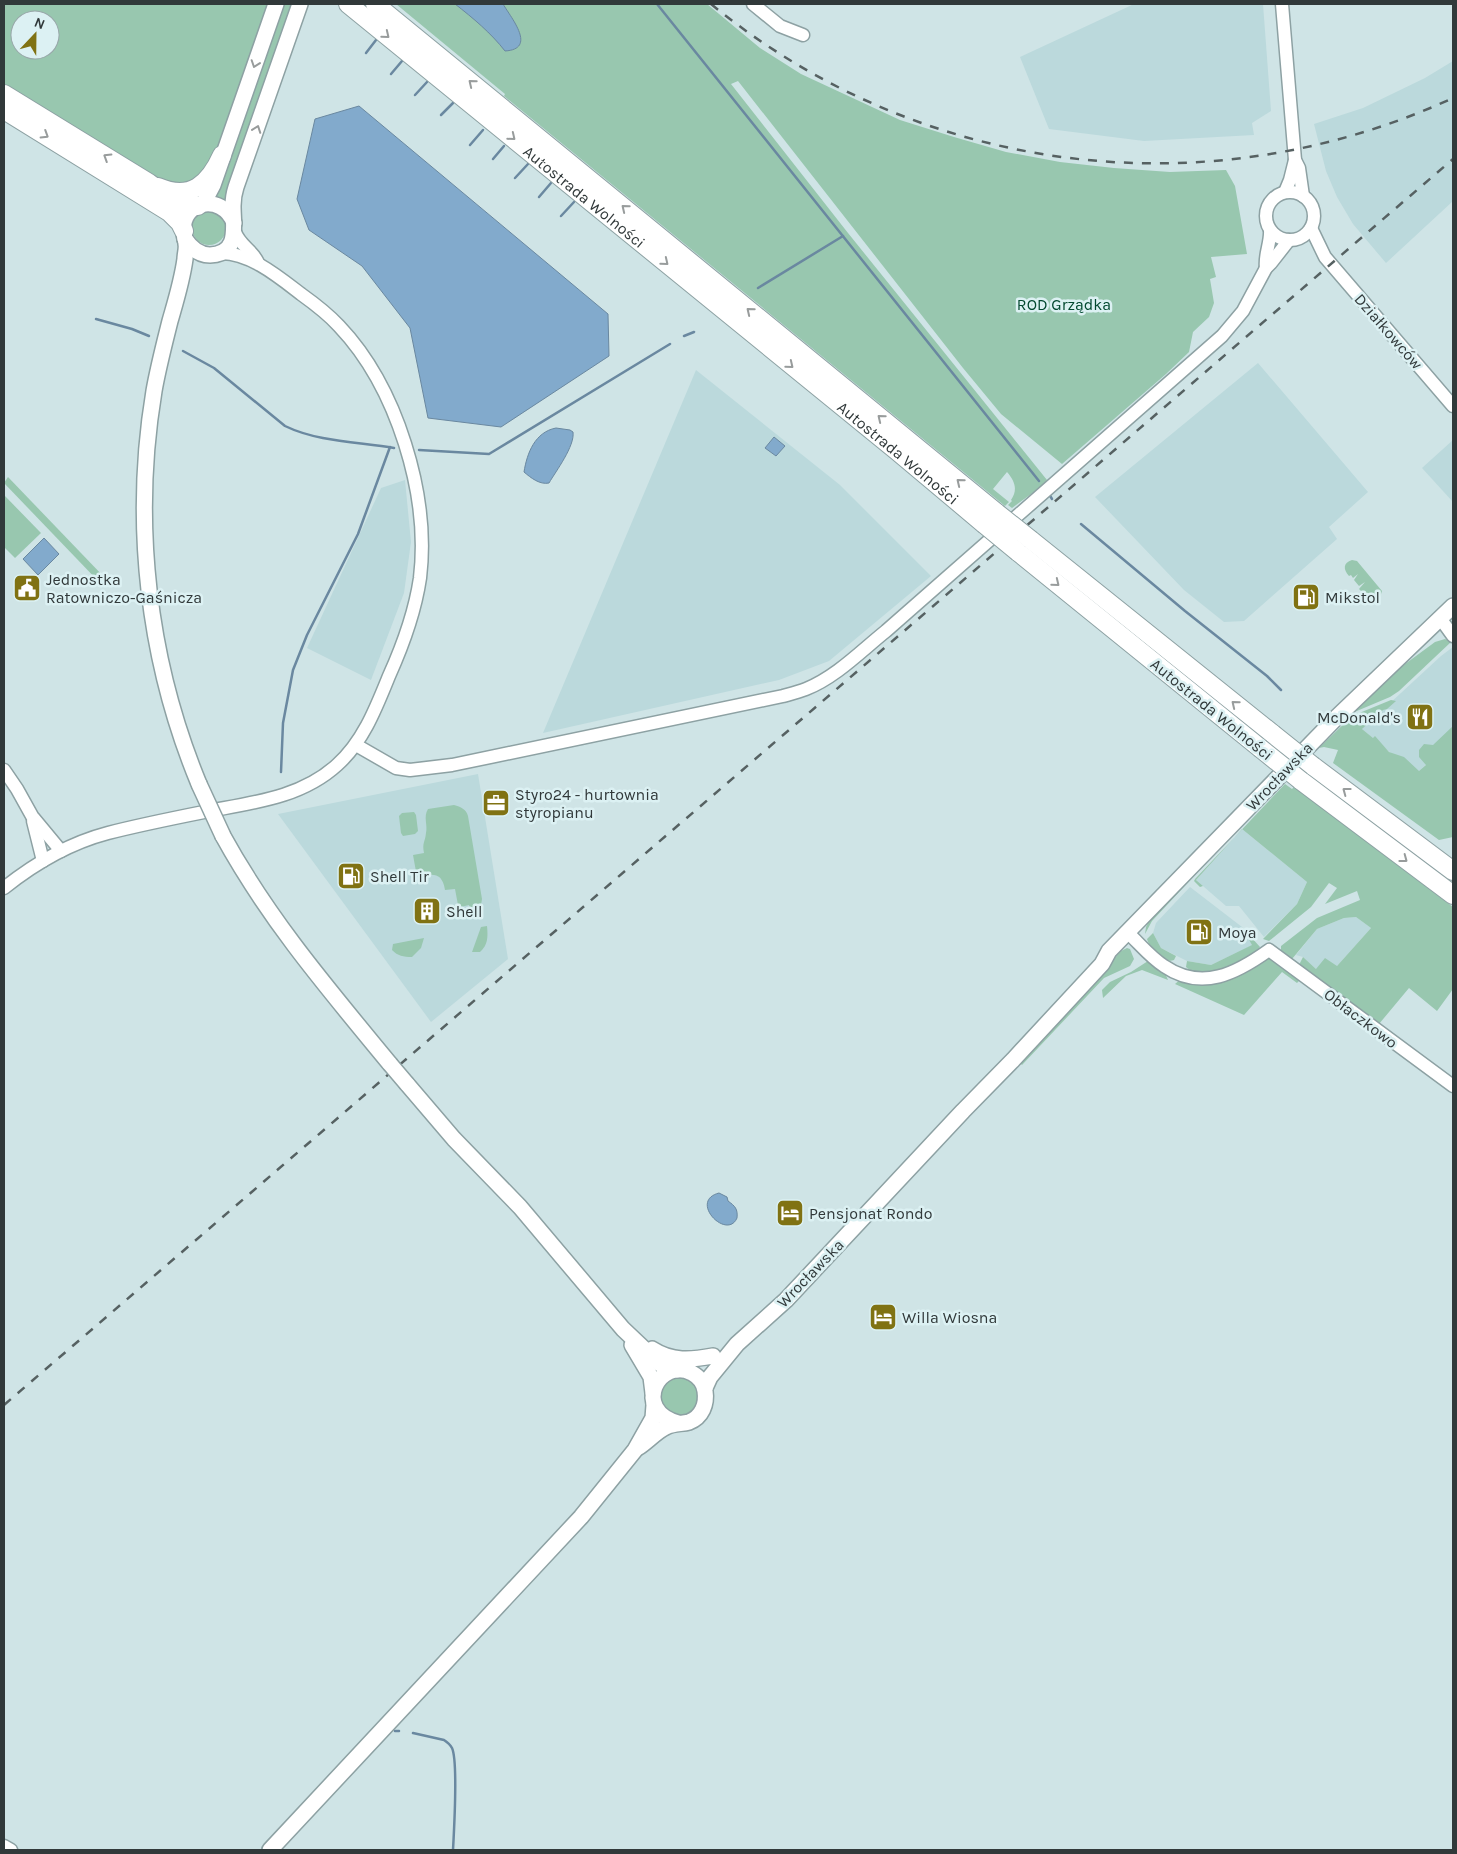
<svg xmlns="http://www.w3.org/2000/svg" width="1457" height="1854" font-family="Karla,sans-serif">
<style>
.built{fill:#bbd9dc}
.green{fill:#98c7af;fill-rule:evenodd}
.water{fill:#82aacc;stroke:#6a88a0}
.lines{fill:none;stroke-linecap:round;stroke-linejoin:round}
.stream{stroke:#6a88a0;stroke-width:2.5}
.minor-casing{stroke:#8da1a3;stroke-width:15}
.major-casing{stroke:#8da1a3;stroke-width:18}
.highway-casing{stroke:#8da1a3;stroke-width:20}
.minor{stroke:#fff;stroke-width:12}
.major{stroke:#fff;stroke-width:15}
.highway{stroke:#fff;stroke-width:18}
.rail{stroke:#566162;stroke-width:2.5;stroke-dasharray:9 9;stroke-linecap:butt}
.major-bridge-casing{stroke:#8da1a3;stroke-width:18;stroke-linecap:butt}
.highway-bridge-casing{stroke:#8da1a3;stroke-width:20;stroke-linecap:butt}
.major-bridge{stroke:#fff;stroke-width:15}
.highway-bridge{stroke:#fff;stroke-width:18}
.oneway{stroke:#989c9c}
.labels{text-anchor:middle;stroke-width:5;stroke-linejoin:round;paint-order:stroke}
.street-label{font-size:16px;fill:#31393a;stroke:#dcf1f3}
.park-label{font-size:16px;fill:#02482f;stroke:#dcf1f3}
.poi-label{font-size:16px;fill:#31393a;stroke:#dcf1f3;text-anchor:start}
</style>
<rect width="100%" height="100%" fill="#cfe4e6"/>
<g class="built">
<path d="M1134,4H1263L1271,111L1252,123L1254,135L1144,141L1049,129L1020,57Z"/>
<path d="M1453,61V201L1386,263L1353,224L1337,197L1326,171L1314,124L1363,108L1425,78Z"/>
<path d="M1258,363L1368,492L1329,527L1337,539L1244,621L1224,622L1184,590L1095,497Z"/>
<path d="M696,370L840,485L931,576L829,661L779,680L543,733Z"/>
<path d="M1453,440V502L1422,468Z"/>
<path d="M405,480L411,542L404,593L371,680L307,648L381,488Z"/>
<path d="M1453,647V739L1416,774L1362,729L1441,656Z"/>
<path d="M478,774L508,959L431,1022L278,814Z"/>
<path d="M1242,829L1307,882L1297,904L1264,937L1239,906H1226L1196,880Z"/>
<path d="M1190,887L1242,927L1253,945L1211,965L1187,961L1161,948L1153,933L1156,923Z"/>
<path d="M1356,917L1371,928L1337,966L1316,969L1303,957L1296,955L1317,929L1344,918Z"/>
</g>
<g class="green">
<path d="M4,4H269L253,53L217,150L208,169L186,185L164,182L4,85ZM20,20H50V50H20Z"/>
<path d="M280,4H296L227,201L212,196Z"/>
<path d="M396,4H707L760,48L801,74L900,120L954,137L1006,152L1060,162L1114,168L1170,172L1226,170L1235,186L1247,254L1211,257L1216,277L1210,279L1214,303L1209,317L1193,332L1189,352L1166,374L1062,464L1001,414L963,368L738,81L731,84L848,233L1047,480L1042,486L1012,508L1008,505L1012,501L1011,500C1018,490 1015,481 1007,472L993,489L1009,502L1005,506L504,96L505,94Z"/>
<circle cx="209" cy="228" r="17"/>
<path d="M8,477L105,578L100,583L4,483Z"/>
<path d="M4,495L41,533L15,558L4,547Z"/>
<path d="M1026,545L1264,736L1261,741L1024,548Z"/>
<path d="M1352,560L1357,561L1382,591L1380,597C1371,599 1366,596 1359,589L1365,582L1359,586L1354,580L1358,574L1353,578L1351,575L1349,576C1343,569 1343,563 1352,560Z"/>
<path d="M1445,639L1451,642L1399,691L1390,697L1352,713L1382,681L1435,642Z"/>
<path d="M1391,700L1396,701L1387,709L1383,710L1362,729L1373,738L1375,736L1389,752L1404,757L1419,771L1426,765L1419,757V750L1424,744L1433,745L1453,726V837L1439,840L1333,763L1338,750L1324,747L1319,748L1352,716Z"/>
<path d="M1312,771L1374,819L1369,826L1307,778Z"/>
<path d="M1281,781L1256,810L1152,921L1145,934L1146,927L1149,921Z"/>
<path d="M1285,784L1292,789L1294,787L1453,907V989L1437,1011L1409,988L1379,1024L1299,965L1303,957L1316,969L1325,958L1337,966L1371,928L1356,917L1344,918L1317,929L1292,959H1289L1281,952V946L1317,918L1360,900L1357,891L1325,904L1337,888L1329,883L1311,907L1269,941L1263,939L1297,904L1307,882L1242,829L1196,880L1203,886L1200,887L1194,881L1195,879Z"/>
<path d="M454,805C461,807 466,809 468,816L482,899C481,907 479,910 471,912L469,905L456,908V914L450,916L449,907L458,905L455,889L445,890C442,871 432,874 417,877L413,855L424,853C422,842 425,843 426,833C428,825 423,817 428,809Z"/>
<path d="M414,812L416,815L418,831L415,834L403,836L401,833L399,816L402,813Z"/>
<path d="M487,926C488,937 488,945 480,952H472L481,927Z"/>
<path d="M1242,927L1260,947L1257,951C1240,961 1205,985 1186,967L1187,961L1211,965L1252,945Z"/>
<path d="M1153,933L1161,948L1176,956L1174,960C1163,964 1150,949 1147,939Z"/>
<path d="M424,938L421,948L412,957C403,957 398,956 392,950L393,944Z"/>
<path d="M1127,948L1130,949L1134,959L1130,966L1104,978L1022,1065L1019,1062L1121,951Z"/>
<path d="M1267,959H1272L1301,979L1297,983L1282,972L1244,1015L1175,984L1182,978C1193,980 1206,984 1217,983C1234,981 1253,969 1267,959Z"/>
<path d="M1148,961L1165,973L1168,980L1142,970L1126,976L1103,998L1102,990L1110,982L1131,972Z"/>
<circle cx="680" cy="1397" r="20"/>
</g>
<g class="water">
<path d="M455,4H503C512,19 537,49 505,51C491,33 473,18 455,4Z"/>
<path d="M359,106L608,314L609,356L501,427L428,418L410,328L362,266L309,230L297,199L315,119Z"/>
<path d="M556,428L570,430L573,432C575,446 556,471 549,483C540,485 531,478 524,472C527,453 535,432 556,428Z"/>
<path d="M774,437L785,446L776,456L765,448Z"/>
<path d="M44,538L59,554L38,575L23,559Z"/>
<path d="M719,1193L727,1197L728,1201C735,1206 738,1209 737,1218C727,1241 688,1201 719,1193Z"/>
</g>
<g class="lines">
<g class="stream">
<path d="M657,4L1039,481"/>
<path d="M366,53L376,40"/>
<path d="M391,74L402,61"/>
<path d="M415,95L427,82"/>
<path d="M441,115L453,103"/>
<path d="M470,145L483,130"/>
<path d="M493,159L504,146"/>
<path d="M515,178L528,164"/>
<path d="M539,197L551,183"/>
<path d="M561,216L574,202"/>
<path d="M758,288L843,236"/>
<path d="M96,319L132,329L149,336"/>
<path d="M684,336L694,332"/>
<path d="M183,351L214,368L285,426C318,442 359,442 394,448"/>
<path d="M419,450L489,454L670,344"/>
<path d="M1049,494L1052,499"/>
<path d="M1081,524L1185,611L1267,676L1281,690"/>
<path d="M281,772L283,723L293,670L307,635L358,534L390,447"/>
<path d="M395,1731H399"/>
<path d="M413,1733L444,1740C447,1742 450,1744 452,1748C458,1761 454,1832 453,1850"/>
</g>
<g class="minor-casing">
<g id="minor">
<path d="M753,4L780,26L803,35"/>
<path d="M1282,4L1295,160L1299,168L1303,196"/>
<circle cx="1290" cy="216" r="24"/>
<path d="M1285,192L1290,180L1295,160"/>
<path d="M1311,228L1325,257L1453,406"/>
<path d="M235,232C240,246 253,250 258,263"/>
<path d="M1266,268C1264,255 1271,243 1270,230"/>
<path d="M1440,618L1453,636"/>
<path d="M356,745L396,768L410,770L452,765L783,696C790,694 798,692 806,689C836,677 861,651 886,631L1222,336L1243,311L1266,268L1271,263L1289,240"/>
<path d="M4,770L17,789L32,816L61,851"/>
<path d="M33,821L43,861"/>
<path d="M4,888C34,864 70,843 108,833C143,824 179,817 214,810C258,802 303,796 337,765C363,742 376,708 389,676C403,645 415,612 420,578C430,495 397,387 339,326C328,314 315,304 301,294C279,277 249,252 220,253"/>
<path d="M1127,932C1139,943 1150,957 1164,966C1202,992 1237,973 1269,950L1453,1086"/>
<path d="M4,1846L11,1850"/>
</g>
</g>
<g class="major-casing">
<g id="major">
<path d="M203,204L213,185L276,4"/>
<path d="M185,239C191,248 199,255 210,255C240,254 233,226 233,206C233,200 234,193 236,187L300,4"/>
<path d="M199,784C148,661 132,523 154,391C158,368 164,345 170,321C176,300 182,281 185,259C185,254 187,249 186,244C186,240 184,237 184,233C179,201 222,192 234,223"/>
<path d="M223,836C269,920 329,990 390,1064"/>
<path d="M407,1084L454,1139L520,1207L623,1329L660,1364L669,1369L677,1370"/>
<path d="M632,1345L651,1377L653,1393"/>
<path d="M652,1349C672,1362 691,1360 713,1356"/>
<path d="M705,1388L710,1377L737,1344L786,1300L963,1111L1013,1060L1102,964L1109,951L1337,717L1453,606"/>
<path d="M639,1447C648,1441 657,1431 666,1427C673,1423 682,1424 689,1422C702,1417 707,1404 705,1391C704,1383 699,1377 692,1373C659,1356 631,1410 678,1423"/>
<path d="M270,1850L581,1517L635,1450L653,1418L654,1405"/>
</g>
</g>
<g class="highway-casing">
<g id="highway">
<path id="s1" d="M348,4L897,451L984,524"/>
<path d="M375,4L997,513"/>
<path d="M4,94L149,183L177,203L187,206H198"/>
<path d="M4,110L169,212L180,223L184,231"/>
<path d="M158,187C191,201 209,184 222,155"/>
<path d="M1031,540L1273,734"/>
<path d="M1018,552L1260,748"/>
<path d="M1313,766L1453,871"/>
<path d="M1300,780L1453,895"/>
</g>
</g>
<use href="#minor" class="minor"/>
<use href="#major" class="major"/>
<use href="#highway" class="highway"/>
<g class="rail">
<path d="M711,4C921,176 1207,211 1453,98"/>
<path d="M4,1405L1453,159"/>
</g>
<g class="major-bridge-casing">
<g id="major-bridge">
<path d="M199,784L223,836"/>
<path d="M390,1064L407,1084"/>
</g>
</g>
<g class="highway-bridge-casing">
<g id="highway-bridge">
<path d="M997,513L1031,540"/>
<path d="M984,524L1018,552"/>
<path d="M1273,734L1313,766"/>
<path d="M1260,748L1300,780"/>
</g>
</g>
<use href="#major-bridge" class="major-bridge"/>
<use href="#highway-bridge" class="highway-bridge"/>
</g>
<defs><path id="oneway-chevron" d="M-2-3.5L2.5 0L-2 3.5" fill="none" stroke-width="1.6" stroke-linecap="round" stroke-linejoin="round" transform="scale(1.25)"/></defs>
<g class="oneway">
<use href="#oneway-chevron" transform="translate(386 35) rotate(39)"/>
<use href="#oneway-chevron" transform="translate(255 64) rotate(109)"/>
<use href="#oneway-chevron" transform="translate(472 83) rotate(-141)"/>
<use href="#oneway-chevron" transform="translate(257 129) rotate(-70)"/>
<use href="#oneway-chevron" transform="translate(45 135) rotate(32)"/>
<use href="#oneway-chevron" transform="translate(512 137) rotate(39)"/>
<use href="#oneway-chevron" transform="translate(107 157) rotate(-148)"/>
<use href="#oneway-chevron" transform="translate(625 208) rotate(-141)"/>
<use href="#oneway-chevron" transform="translate(665 262) rotate(39)"/>
<use href="#oneway-chevron" transform="translate(750 311) rotate(-141)"/>
<use href="#oneway-chevron" transform="translate(790 365) rotate(39)"/>
<use href="#oneway-chevron" transform="translate(881 418) rotate(-141)"/>
<use href="#oneway-chevron" transform="translate(960 482) rotate(-141)"/>
<use href="#oneway-chevron" transform="translate(1056 583) rotate(39)"/>
<use href="#oneway-chevron" transform="translate(1235 704) rotate(-141)"/>
<use href="#oneway-chevron" transform="translate(1346 791) rotate(-143)"/>
<use href="#oneway-chevron" transform="translate(1404 859) rotate(37)"/>
</g>
<defs>
<g id="civic-square" transform="scale(1.4375)"><rect x="-9" y="-9" width="18" height="18" rx="4" fill="#807213" stroke="#dcf1f3"/><path d="M-.6-6.5H3V-4.5H.6V-3L4-1V1h2V6H-6V1h2V-1L-.6-3ZM-1.2 2.5V6h2.4V2.5Z" fill="#fff"/></g>
<g id="fuel-square" transform="scale(1.4375)"><rect x="-9" y="-9" width="18" height="18" rx="4" fill="#807213" stroke="#dcf1f3"/><path d="M-5.5-6h7V0h2V4h1.3V-2.5L3-4.5l.8-.8L6-3V5H2.5V1h-1V6h-7ZM-4.2-4.7v3.2H.2V-4.7Z" fill="#fff"/></g>
<g id="restaurant-square" transform="scale(1.4375)"><rect x="-9" y="-9" width="18" height="18" rx="4" fill="#807213" stroke="#dcf1f3"/><path d="M-5-6h1v4h1v-4h1v4h1v-4h1v5L-1.5 .5V6h-2V.5L-5-1ZM5-6V6H3V1.5H1.5Q1.5-4 5-6Z" fill="#fff"/></g>
<g id="office-square" transform="scale(1.4375)"><rect x="-9" y="-9" width="18" height="18" rx="4" fill="#807213" stroke="#dcf1f3"/><path d="M-6-3h4V-5.5h4V-3h4V5H-6ZM-1-4.5V-3h2v-1.5ZM-6 0V1H6V0Z" fill="#fff"/></g>
<g id="building-square" transform="scale(1.4375)"><rect x="-9" y="-9" width="18" height="18" rx="4" fill="#807213" stroke="#dcf1f3"/><path d="M-4-6H4V6H1V3H-1V6H-4ZM-2.5-4.3h1.7v1.8h-1.7ZM.8-4.3h1.7v1.8H.8ZM-2.5-1h1.7V.8h-1.7ZM.8-1h1.7V.8H.8Z" fill="#fff"/></g>
<g id="hotel-square" transform="scale(1.4375)"><rect x="-9" y="-9" width="18" height="18" rx="4" fill="#807213" stroke="#dcf1f3"/><path d="M-6-4.5h1.5V1H6V5H4.5V3h-9V5H-6ZM-4 0a1.8 1.8 0 1 1 3.6 0ZM.5 0V-2.5h3Q6-2.5 6 0Z" fill="#fff"/></g>
</defs>
<g fill-rule="evenodd">
<use href="#civic-square" x="27" y="588"/>
<use href="#fuel-square" x="1306" y="597"/>
<use href="#restaurant-square" x="1420" y="717"/>
<use href="#office-square" x="496" y="803"/>
<use href="#fuel-square" x="351" y="876"/>
<use href="#building-square" x="427" y="911"/>
<use href="#fuel-square" x="1199" y="932"/>
<use href="#hotel-square" x="790" y="1213"/>
<use href="#hotel-square" x="883" y="1317"/>
</g>
<g class="labels">
<g class="street-label">
<text dy="6" stroke="none"><textPath href="#s1" startOffset="305">Autostrada Wolności</textPath></text>
<text transform="translate(1389 331) rotate(49)" y="6">Działkowców</text>
<text dy="6" stroke="none"><textPath href="#s1" startOffset="710">Autostrada Wolności</textPath></text>
<text transform="translate(1212 709) rotate(39)" y="6">Autostrada Wolności</text>
<text transform="translate(1279 776) rotate(-46)" y="6">Wrocławska</text>
<text transform="translate(1361 1018) rotate(37)" y="6">Obłaczkowo</text>
<text transform="translate(810 1273) rotate(-46)" y="6">Wrocławska</text>
</g>
<g class="park-label">
<text x="1064" y="310">ROD Grządka</text>
</g>
<g class="poi-label">
<text x="46" y="585">Jednostka<tspan x="46" dy="18">Ratowniczo-Gaśnicza</tspan></text>
<text x="1325" y="603">Mikstol</text>
<text x="1401" y="723" text-anchor="end">McDonald's</text>
<text x="515" y="800">Styro24 - hurtownia<tspan x="515" dy="18">styropianu</tspan></text>
<text x="370" y="882">Shell Tir</text>
<text x="446" y="917">Shell</text>
<text x="1218" y="938">Moya</text>
<text x="809" y="1219">Pensjonat Rondo</text>
<text x="902" y="1323">Willa Wiosna</text>
</g>
</g>
<rect width="1457" height="1854" fill="none" stroke="#31393a" stroke-width="10"/>
<g transform="translate(35 35) rotate(22)"><circle r="24" fill="#dcf1f3" stroke="#98a7a9"/>
<path d="M0-4L9 19L0 12L-9 19Z" fill="#807213"/>
<text y="-8" font-size="14" font-weight="bold" text-anchor="middle" fill="#31393a">N</text>
</g>
</svg>
